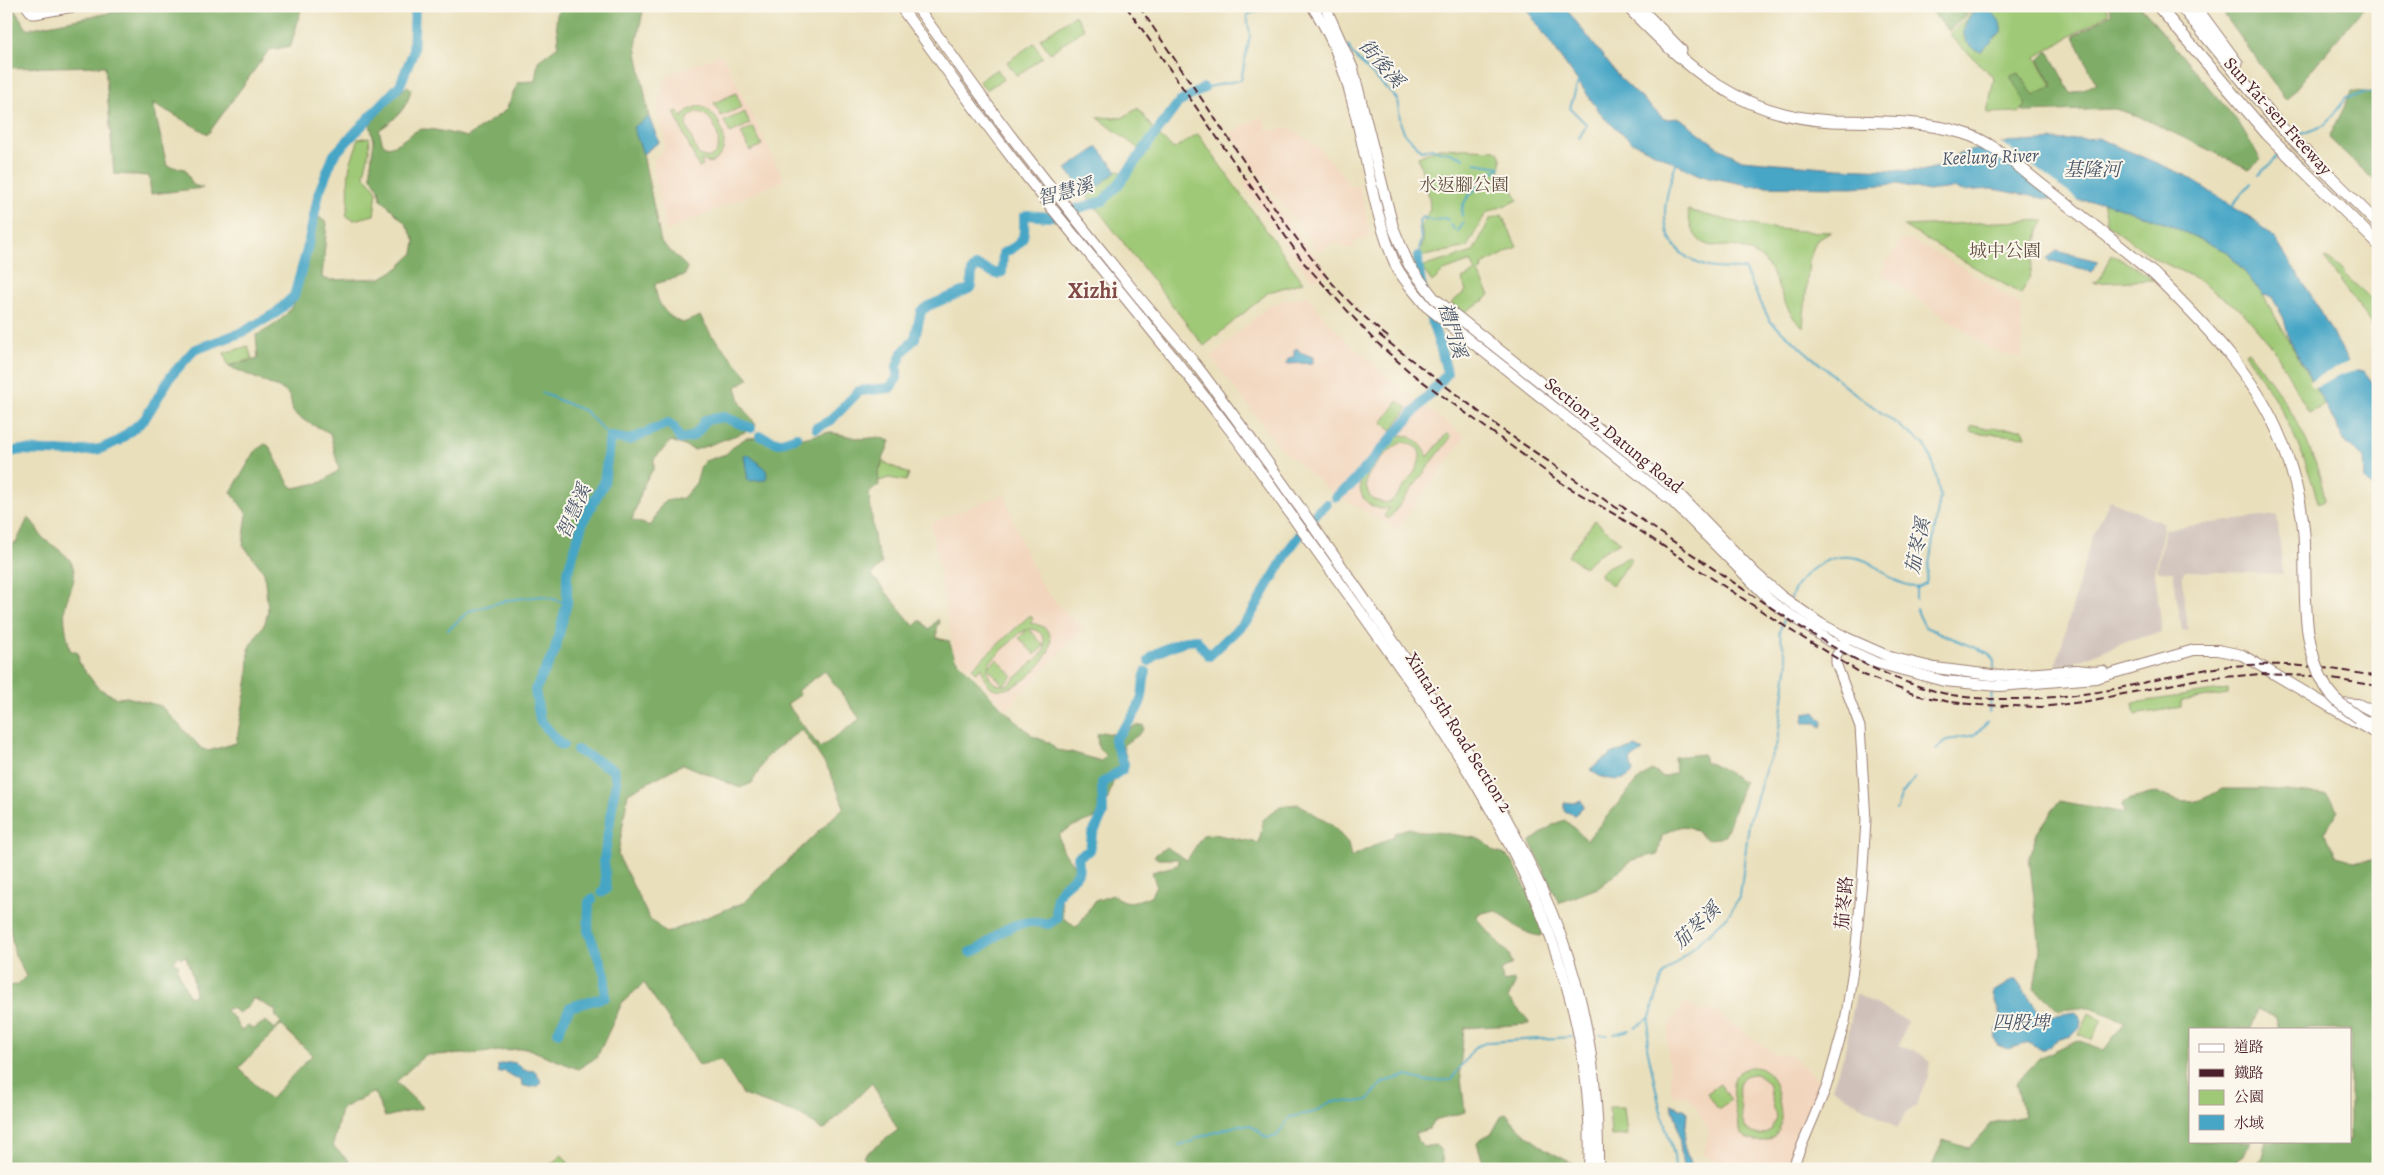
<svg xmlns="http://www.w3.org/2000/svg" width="2384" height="1175" font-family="Alegreya,'Noto Serif TC',serif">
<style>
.built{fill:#f2d5bd}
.industrial{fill:#cfc1ba}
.green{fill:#9fc976;stroke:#747450;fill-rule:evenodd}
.forest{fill:#7fad67;stroke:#646649;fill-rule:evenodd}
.water{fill:#47a6c6;stroke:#486278}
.pier{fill:#e9dfbb}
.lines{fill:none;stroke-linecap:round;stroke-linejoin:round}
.stream{stroke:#47a6c6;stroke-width:2}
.river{stroke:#47a6c6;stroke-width:10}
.secondary-casing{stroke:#9a7f73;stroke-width:11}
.primary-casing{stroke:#9a7f73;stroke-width:12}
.highway-casing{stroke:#9a7f73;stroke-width:13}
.secondary{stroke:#fff;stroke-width:9}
.primary{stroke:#fff;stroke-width:10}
.highway{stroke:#fff;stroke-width:11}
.rail{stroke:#4a1f2b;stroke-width:2;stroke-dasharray:8 4;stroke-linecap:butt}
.highway-bridge-casing{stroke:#9a7f73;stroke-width:13;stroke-linecap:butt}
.highway-bridge{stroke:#fff;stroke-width:11}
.labels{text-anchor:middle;stroke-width:4;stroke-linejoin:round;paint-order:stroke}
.street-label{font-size:18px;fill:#4a1f2b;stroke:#fbf7ec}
.park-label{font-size:18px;fill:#645242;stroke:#fbf7ec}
.water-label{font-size:19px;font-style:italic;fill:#495569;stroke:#fbf7ec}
.district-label{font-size:22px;font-weight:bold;fill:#824a46;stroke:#fbf7ec}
</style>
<rect width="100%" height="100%" fill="#fbf7ec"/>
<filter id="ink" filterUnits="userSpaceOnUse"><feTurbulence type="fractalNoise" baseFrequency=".02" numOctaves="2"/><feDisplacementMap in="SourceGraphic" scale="10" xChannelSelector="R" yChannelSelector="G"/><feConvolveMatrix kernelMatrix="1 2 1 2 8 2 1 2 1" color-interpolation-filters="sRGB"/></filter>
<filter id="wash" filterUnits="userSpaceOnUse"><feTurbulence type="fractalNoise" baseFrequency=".0096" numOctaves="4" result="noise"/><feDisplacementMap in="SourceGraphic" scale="20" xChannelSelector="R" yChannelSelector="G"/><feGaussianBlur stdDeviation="1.12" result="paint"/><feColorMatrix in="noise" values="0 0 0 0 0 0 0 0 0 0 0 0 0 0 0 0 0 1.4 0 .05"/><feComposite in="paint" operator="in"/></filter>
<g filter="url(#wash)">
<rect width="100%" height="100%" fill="#e9dfbb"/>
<g class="built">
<path d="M722,54L784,180L666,231L654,171V160L664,147L665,135L657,116L656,108L667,76Z"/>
<path d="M1263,115L1267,131L1290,128L1319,148L1346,179L1349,187L1359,185L1371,237L1354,241V247L1346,248L1339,243L1326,246L1319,252L1266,184L1231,133Z"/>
<path d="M1255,175L1293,227L1329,274L1312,279L1282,241L1243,183Z"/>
<path d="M1901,240H1911L1965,269L2019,304L2022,309V357L2002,354L1986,345L1880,273Z"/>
<path d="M1308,296L1326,320L1350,344L1411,396L1465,437L1397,529L1332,493L1279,446L1211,357L1271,304Z"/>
<path d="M1004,494L1021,541L1041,584L1054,601L1082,629L1007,709L954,652L931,523Z"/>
<path d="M1684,1003L1701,1012L1711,1009L1774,1054H1790L1822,1083L1786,1169H1735L1703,1155L1709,1131L1696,1107L1688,1097L1672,1095L1667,1042L1670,1024Z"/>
</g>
<g class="industrial">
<path d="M2110,500L2164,524L2155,571L2162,632L2129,640L2071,664L2056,665L2091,540Z"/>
<path d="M2277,515L2283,574L2184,571L2182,581L2188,629L2182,631L2173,572L2157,571L2165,529Z"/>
<path d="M1856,994L1907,1021L1899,1045L1921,1054L1930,1063L1928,1076L1915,1107L1907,1112L1897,1128L1832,1088L1844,1055Z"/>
</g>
<g class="green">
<path d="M1978,6H2104L2109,13L2036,57L2052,85L2019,112L1987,113L1994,78L1949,35Z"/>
<path d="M1075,15L1084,29L1050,53L1040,39Z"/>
<path d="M1034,43L1043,57L1017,76L1007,62Z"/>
<path d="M997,69L1004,79L986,90L979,81Z"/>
<path d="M736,93L742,107L721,116L714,103Z"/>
<path d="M698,106C719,108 738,152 710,163L701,160L703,166L699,168L674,112L678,111L682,118L687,111ZM695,112C722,111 729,172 698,154L686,125L689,117Z"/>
<path d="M1138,108L1156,133L1174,149L1198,134L1303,282L1269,292L1204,346L1087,196L1117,171L1123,172L1139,149L1097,117L1122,118Z"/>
<path d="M745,112L750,124L730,133L724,121Z"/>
<path d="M753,127L762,145L750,151L741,133Z"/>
<path d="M369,137C372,148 366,162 364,175L377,191L374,215L354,220L346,216C351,198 346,184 350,165C352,156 357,148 358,139Z"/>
<path d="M1439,148L1496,150C1503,157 1502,163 1499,172L1504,181L1510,184L1518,200L1486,213L1467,247L1420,257L1423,240L1421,226L1430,209L1429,197L1418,157Z"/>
<path d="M2103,202L2167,224L2229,253L2263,295L2325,405L2309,413L2274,349L2242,311L2195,278L2156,259L2108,225Z"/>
<path d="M1688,210C1737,224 1780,232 1831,232L1816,241L1809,260L1803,328C1780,308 1778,273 1762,259C1755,254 1746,249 1738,247C1731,245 1722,247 1715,246C1696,246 1689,227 1688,210Z"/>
<path d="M1502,215L1517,247L1482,265L1483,268L1478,273L1490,295L1486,299L1463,313L1451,303L1466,291L1462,279L1476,272L1471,261L1444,271L1432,282L1421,267L1473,252L1490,219Z"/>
<path d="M2045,220L2039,231L2030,277L2021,294L1903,226Z"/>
<path d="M2111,254C2126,263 2141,269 2153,280L2093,283L2101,277Z"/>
<path d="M2324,258L2328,259L2345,272L2344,274L2378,305V333Z"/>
<path d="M248,346L252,359L228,366L224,353Z"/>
<path d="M2248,351C2284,397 2315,442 2325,500L2318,503C2304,447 2278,400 2245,353Z"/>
<path d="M1398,401L1408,408L1392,430L1382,423Z"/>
<path d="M1974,426L1984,428L2022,429L2025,432V437L1970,432L1971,427Z"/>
<path d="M1447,433L1451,437L1389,519L1384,516L1389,508C1371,512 1356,497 1361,478C1363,472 1370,465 1375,460C1379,454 1384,446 1389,441C1404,427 1423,442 1428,457ZM1403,442C1442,448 1403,487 1392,501L1386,503L1374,500C1368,495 1364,486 1367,478C1371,468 1393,445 1403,442Z"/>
<path d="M881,461L909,474L906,481L889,478L879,481L878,473L882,465Z"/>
<path d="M1595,520L1620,542L1599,554L1584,567L1568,556Z"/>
<path d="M1629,557L1632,559L1612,585L1601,577L1600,573L1609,566Z"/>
<path d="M1030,615L1033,619L1030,623C1095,631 987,734 982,667L976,672L972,668ZM1028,629L1019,638L1035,655L1044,646L1029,629C1042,629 1048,641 1043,653L1009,684C997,688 987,681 988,668L1003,685L1013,676L997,659L988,667L990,662L1020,633Z"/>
<path d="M2228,689V694L2181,701V707L2135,715L2133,703Z"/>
<path d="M2089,1013L2102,1020L2092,1040L2079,1034Z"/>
<path d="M1750,1067C1771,1066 1776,1082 1779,1100C1782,1116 1785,1137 1763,1141C1756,1142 1747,1140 1742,1134C1738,1128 1737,1119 1736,1112C1732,1094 1727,1074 1750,1067ZM1756,1074L1768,1083L1776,1117L1771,1130L1760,1135C1755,1134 1750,1133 1746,1128C1742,1123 1742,1115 1741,1109C1738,1094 1734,1073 1756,1074Z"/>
<path d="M1720,1084L1731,1100L1718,1109L1707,1093Z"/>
<path d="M1609,1107H1624L1627,1135L1611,1136Z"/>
<path d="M562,1155L573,1169H544Z"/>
</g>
<g class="forest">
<path d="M6,6H12L27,29L145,6H302L291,46L269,50L208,134L153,103L167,166L185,169L193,185L203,188L151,194L149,176L114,174L105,66L6,68Z"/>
<path d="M560,6H644L636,46L649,117L634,127L643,154L661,242L687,267L685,275L655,284C656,303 665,316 683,323L700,316L711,334L749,378L736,387L741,404L756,425L745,432L695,450L671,441L654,459V468L644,484L632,520L651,526L658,510L665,501L683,498L696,483L701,465L705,461L726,454L735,445L746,438L769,437L782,440L803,438L829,432L862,439L879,437L890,441L878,473L879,485L869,493L875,544L882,563L872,575L914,626L921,620L929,629L938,619L940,624H937V638L949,641L955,658L1003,709L1033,736L1050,743L1056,750L1071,752L1101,761L1106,756L1098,747L1097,734L1103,732L1119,736L1136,725H1143L1144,728C1139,738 1130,738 1123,746L1128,764L1124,772L1113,782L1107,802L1095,818L1071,827L1059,835C1061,854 1071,860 1081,874L1061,895L1063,918L1077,927L1095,901L1113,895C1127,906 1136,901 1151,896L1156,885L1152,872L1178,865L1179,859H1158L1154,856L1166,847L1187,860L1203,835L1213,834L1259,843L1263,820L1280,806L1299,804L1333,826L1348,843L1351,857L1394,836V833L1409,828L1422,832H1436L1476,838L1485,842L1495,852L1503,854L1511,859L1527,890L1544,932L1540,936C1522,934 1510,921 1496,910L1478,914L1477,919L1509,954L1512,964L1501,971L1503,982L1514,980L1515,984L1508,998L1528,1020L1529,1024L1464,1028L1460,1069L1465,1112L1434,1120L1429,1129L1415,1133L1417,1140L1424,1147L1435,1145L1441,1150L1443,1165L1440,1169H871L863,1156L898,1130L872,1083L823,1131L803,1116L743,1095L721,1060L699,1065L644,983L622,1003L597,1057L578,1069L526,1048L472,1054L425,1055L396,1082L423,1108L385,1117L374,1092L341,1109L333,1146L357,1169H6V986L17,985L26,976L15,955L8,920L6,921V544L16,543L28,518C35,522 38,533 44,539C53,546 65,552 71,562C79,577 70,589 66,603C62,617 67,636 70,650L78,653L79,663L98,688L117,698L127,697L161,706L201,748L208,751L236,743L248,678L249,647L265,623L268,610L264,572L243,545L247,514L231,492L256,450L265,444L269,446L289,484L294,488L322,482L339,470L330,433L305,421L293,412L290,397L285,391L228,366L258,359L256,335C314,310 298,264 319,217L327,223L322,278L330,280L381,278L398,268L413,254L415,241L406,224L381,199L379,189L371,177V163L374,141L370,124L397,94L408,86L411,89C408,108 395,120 379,130L383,144L388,147C400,144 406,137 416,131C425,125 456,135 467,137L506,110L518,82L535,81L538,61L558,46C559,29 552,24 560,6ZM825,671L860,719L820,748L787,704L800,695L797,691ZM802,729L830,772L844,807L745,902L666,933L649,918L618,855L628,793L683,764L740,788L752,783L767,756ZM180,955L181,958L186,956L193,979L195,995L189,997L177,968L179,967L178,963L175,964L174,960ZM253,998L275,1010L276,1017L281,1022L275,1029L266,1021L253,1029L248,1025L241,1031L233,1017L225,1010L231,1008L239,1013L249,1006ZM281,1025L312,1055L270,1099L239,1068Z"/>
<path d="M1926,6H1976L1949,31Z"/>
<path d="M2107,6H2140L2239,123L2261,160L2249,169L2138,116L2115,109L2027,112L2022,110L2026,105L2010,76L2019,73L2034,96L2053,86L2039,60L2048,51L2071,94L2096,84L2074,36L2112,13Z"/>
<path d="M2218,6H2365L2286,100Z"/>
<path d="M2352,91L2378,93V184L2329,138Z"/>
<path d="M1703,754L1705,763H1712L1744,782L1725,836L1708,840C1686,824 1687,821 1662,836L1658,854L1632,860L1600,887L1559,903L1530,842L1554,824L1565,820L1587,840L1636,782L1652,770L1663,777L1676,773L1674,757Z"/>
<path d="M2222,789H2265L2327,795L2339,810L2325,832L2336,856L2354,861L2378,859V1169H2251L2262,1158L2266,1141H2350V1029H2279L2276,1018L2258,1009L2251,1029H2190V1141H2250L2244,1155L2224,1169H1931L1943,1140L1969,1148L1991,1123L2025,1116L2016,1084L2039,1058L2077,1040L2104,1050L2125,1022L2090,1007L2059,1010L2034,988L2040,949L2029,857L2037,833L2059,801L2125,813L2121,805L2128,800L2157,792C2185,807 2196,804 2222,789Z"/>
<path d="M1507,1114C1525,1138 1549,1153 1575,1164L1578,1169H1485L1477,1143L1482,1138L1492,1133L1502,1115Z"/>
</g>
<g class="water">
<path d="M1524,6H1564L1620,78L1664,119L1680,118L1719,148L1742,160L1837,168L1921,171L1937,167L1956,155L1999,143L2098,138L2185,175L2256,222L2275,239L2315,301L2352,369L2364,371L2373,383L2378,395V494L2365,480L2364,457L2346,444L2289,339L2284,319L2272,297L2263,295L2229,253L2167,224L2103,202L2048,199L1992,189L1963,191L1954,188L1928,191L1898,184L1852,187L1752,186L1699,175L1632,142L1604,118Z"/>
<path d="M1978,9C1991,10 2003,18 2001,32L1981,52C1957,44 1960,21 1978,9Z"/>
<path d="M649,117L659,142L643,154L633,127Z"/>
<path d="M1098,147L1117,171L1087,196L1066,169Z"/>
<path d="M2057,251L2098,261L2092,272L2053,261L2050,262L2047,258Z"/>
<path d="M1297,348L1300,352L1313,357V363L1286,364L1288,359L1294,356V350Z"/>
<path d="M744,455H749L766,469L767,476L765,480L748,481Z"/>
<path d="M1815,712L1823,722L1821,727L1816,723H1805L1803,721L1804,714Z"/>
<path d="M1636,747L1643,751L1630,760L1633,772C1625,785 1599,780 1590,769L1613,753Z"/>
<path d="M1581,800L1584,806L1575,815L1564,811V802L1574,803Z"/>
<path d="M2013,980H2016L2043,1017L2075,1012L2079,1015L2081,1021L2080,1027L2071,1036L2057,1040L2044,1049H2040L2029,1043L2008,1049L1997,1045C1992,1034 2000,1028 2000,1016C1999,1008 1993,1000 1993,992Z"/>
<path d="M510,1062L516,1063L524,1070L535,1071L542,1083C535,1088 530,1088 522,1085L521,1079L514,1077L504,1071L500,1073L498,1072V1065Z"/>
<path d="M1671,1104L1686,1110L1687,1114L1684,1146L1690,1163L1689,1169H1683L1677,1121Z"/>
</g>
<g class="pier">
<path d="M1998,141L2005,145L2082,203L2060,202L1983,145Z"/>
<path d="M2350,361L2354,367L2361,368L2342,374L2313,388L2309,381Z"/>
</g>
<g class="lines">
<g class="stream">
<path d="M1348,45L1352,54L1397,99L1401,125L1405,134L1422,151L1432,148C1442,154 1453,151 1464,158"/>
<path d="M1579,79L1570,108L1587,125L1579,138"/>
<path d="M1204,88L1241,80L1250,35L1247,15L1268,6"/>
<path d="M2296,136L2325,125L2347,97L2378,91"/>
<path d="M1677,162C1661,204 1653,248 1705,266C1716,270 1732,268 1744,269L1770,321L1848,388L1925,445L1935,469L1940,497L1926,583L1916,588C1909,585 1900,583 1894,580C1886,575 1880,569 1872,564C1853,553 1830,555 1814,568C1802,577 1796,584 1791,598"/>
<path d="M1475,163L1500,167"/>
<path d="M1491,174L1500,167"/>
<path d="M2259,175L2281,152"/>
<path d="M2230,208L2251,183"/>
<path d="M1462,216C1458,201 1478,188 1487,178"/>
<path d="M1451,225L1454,229"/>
<path d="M1458,231L1464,222"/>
<path d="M1418,256L1421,240L1419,221L1422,217L1433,221L1444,218L1448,220"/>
<path d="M542,393L585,411L610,437"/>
<path d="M1916,589V599"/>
<path d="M1916,609L1925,627L1988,653L1994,660V668"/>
<path d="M448,630L469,611L508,600L542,596L567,603"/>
<path d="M1989,712L1992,693"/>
<path d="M1936,749L1947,740L1975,735L1988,722"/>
<path d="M1896,810L1902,794L1915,778"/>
<path d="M1635,1028L1649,1018"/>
<path d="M1614,1034L1629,1030"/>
<path d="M1600,1035H1608"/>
<path d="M1179,1145L1192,1142L1196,1138L1239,1125H1250L1267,1138L1277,1136L1290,1117L1315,1112L1332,1101L1357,1102L1368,1100L1383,1082L1407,1076L1426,1081L1451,1080L1475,1047L1488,1042L1573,1037"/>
<path d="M1675,1169L1674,1155L1660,1108L1647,1047L1650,1017L1663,975L1727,917L1740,896L1749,823L1766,768L1777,743L1788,662L1779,632L1785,617"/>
</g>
<g class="river">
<path d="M1180,102L1204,88"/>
<path d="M816,428L831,420L859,391L890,388L897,378V366L902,353L915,338L921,311L928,306L971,288L972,271L977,266L997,274L1002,272L1003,253C1024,244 1025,239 1024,217L1028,215L1048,217L1103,201L1118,185L1176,106"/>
<path d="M760,436L779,443L797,437"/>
<path d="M6,453L20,450L75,452L100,449L118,441L144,420L171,376L194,350L243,332L276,313L294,296L307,250L319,192L334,155L400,85L413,53L415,6"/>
<path d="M1336,497L1351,485L1447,374C1440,335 1418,297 1418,256"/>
<path d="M1149,661C1153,652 1186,639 1196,639L1209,656L1249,618L1290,548L1318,511L1327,504"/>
<path d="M563,745L560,744L540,720L535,690L554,653L567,603V574L583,521L604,483L610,437L630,440L668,423L673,426L680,439C694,438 699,432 705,420L724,417L751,428"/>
<path d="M577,750L614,770L616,781L604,860L606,889L602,892"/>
<path d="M970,952C983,949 986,943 996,936C1011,924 1030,919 1048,924L1057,918C1056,909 1054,899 1061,890C1072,875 1082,880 1078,857L1090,850L1092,835L1103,814L1102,783L1123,769L1124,764L1114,740C1124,727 1136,716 1141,700C1144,692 1142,682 1146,672"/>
<path d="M558,1032L570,1007L605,997V974L588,931L589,902L592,899"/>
</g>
</g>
</g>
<g filter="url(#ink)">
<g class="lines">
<g class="secondary-casing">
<g id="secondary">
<path d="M26,6L32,14H35L79,6"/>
<path d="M1792,1169L1826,1088L1845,1022L1855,956L1862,882L1866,820L1860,727L1836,663V656L1845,641"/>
</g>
</g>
<g class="primary-casing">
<g id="primary">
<path d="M900,6C938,59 976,111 1015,162C1085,251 1159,336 1227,426C1254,461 1278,497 1304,533C1439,722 1601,923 1589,1169"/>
<path d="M916,6C949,50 980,96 1014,140C1053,190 1093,241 1134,291C1154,316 1176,339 1196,365C1253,440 1307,517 1361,594C1436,703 1516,814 1562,939C1589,1013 1599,1090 1598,1169"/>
<path d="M1312,6C1364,82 1360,183 1396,266C1403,280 1416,293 1426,306L1671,500L1774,604L1829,641L1877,663L1944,681L1999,686L2096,678L2194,650H2218L2242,655L2378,735"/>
<path d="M1325,6L1353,69L1393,227L1409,265L1434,298L1672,487L1755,573L1781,596L1821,624L1847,638L1890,657L1935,668L2000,676L2076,670L2096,672L2103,671"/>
<path d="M2336,703L2358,704L2378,714"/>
</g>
</g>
<g class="highway-casing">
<g id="highway">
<path d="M1627,6C1688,69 1739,116 1831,121C1874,122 1921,120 1963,133C1991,141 2015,164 2038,182C2077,212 2116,243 2154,274"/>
<path d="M1638,6L1681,50"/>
<path d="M2158,6L2267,134L2378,244"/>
<path d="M2181,6L2280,126L2378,224"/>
<path d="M2195,6L2237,63"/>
<path d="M2359,718L2378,728"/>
</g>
</g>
<use href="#secondary" class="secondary"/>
<use href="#primary" class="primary"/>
<use href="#highway" class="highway"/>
<g class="rail">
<path d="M1126,6L1304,263L1374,340L1411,373L1563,484L1619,517L1795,633L1864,675L1916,695L1950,702L1979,705L2042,707L2083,702L2199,679L2261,674L2312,676L2378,686"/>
<path d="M1139,6C1172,56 1206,105 1239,154C1282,219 1326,288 1388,337"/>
<path d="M1379,335L1504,431L1624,513"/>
<path d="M1620,505C1664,535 1708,565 1752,595C1814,636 1877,680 1952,695C1992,702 2043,699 2083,694C2133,688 2181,671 2231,666C2280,662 2330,667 2378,677"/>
</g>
<g class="highway-bridge-casing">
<path id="highway-bridge" d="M2154,274C2206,326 2262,381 2286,453C2295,479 2302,507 2304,534C2307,585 2299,641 2326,687C2333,700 2347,709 2359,718"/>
</g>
<use href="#highway-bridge" class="highway-bridge"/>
</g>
</g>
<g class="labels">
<g class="street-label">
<text transform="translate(2278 116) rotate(48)" y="6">Sun Yat-sen Freeway</text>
<text transform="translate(1614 435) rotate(39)" y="6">Section 2, Datung Road</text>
<text transform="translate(1459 732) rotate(58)" y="6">Xintai 5th Road Section 2</text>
<text transform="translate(1844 903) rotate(-85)" y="6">茄苳路</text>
</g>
<g class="park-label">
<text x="1464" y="191">水返腳公園</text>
<text x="2005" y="257">城中公園</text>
</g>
<g class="water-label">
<text transform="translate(1382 63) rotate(49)" y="7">街後溪</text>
<text transform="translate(1990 156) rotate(-2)" y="7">Keelung River</text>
<text x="2092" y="176">基隆河</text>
<text transform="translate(1065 191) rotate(-15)" y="7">智慧溪</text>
<text transform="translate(1453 330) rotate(74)" y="7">禮門溪</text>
<text transform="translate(573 511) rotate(-66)" y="7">智慧溪</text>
<text transform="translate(1917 546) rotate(-78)" y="7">茄苳溪</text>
<text transform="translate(1696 925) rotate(-44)" y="7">茄苳溪</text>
<text x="2021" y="1029">四股埤</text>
</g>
<g class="district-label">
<text x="1093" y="298">Xizhi</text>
</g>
</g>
<rect width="2384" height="1175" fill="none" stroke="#fbf7ec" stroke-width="25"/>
<rect x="2189" y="1028" width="162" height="115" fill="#fbf7ec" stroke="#b4a19f"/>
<rect x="2199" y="1044" width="25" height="8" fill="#ffffff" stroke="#b4a19f"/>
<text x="2234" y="1052" font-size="15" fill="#4a1f2b">道路</text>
<rect x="2199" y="1069" width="25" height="8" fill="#4a1f2b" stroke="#b4a19f"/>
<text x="2234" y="1078" font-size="15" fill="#4a1f2b">鐵路</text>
<rect x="2199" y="1090" width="25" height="15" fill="#9fc976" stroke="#b4a19f"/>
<text x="2234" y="1102" font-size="15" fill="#4a1f2b">公園</text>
<rect x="2199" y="1115" width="25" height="15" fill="#47a6c6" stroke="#b4a19f"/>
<text x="2234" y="1128" font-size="15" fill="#4a1f2b">水域</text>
</svg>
